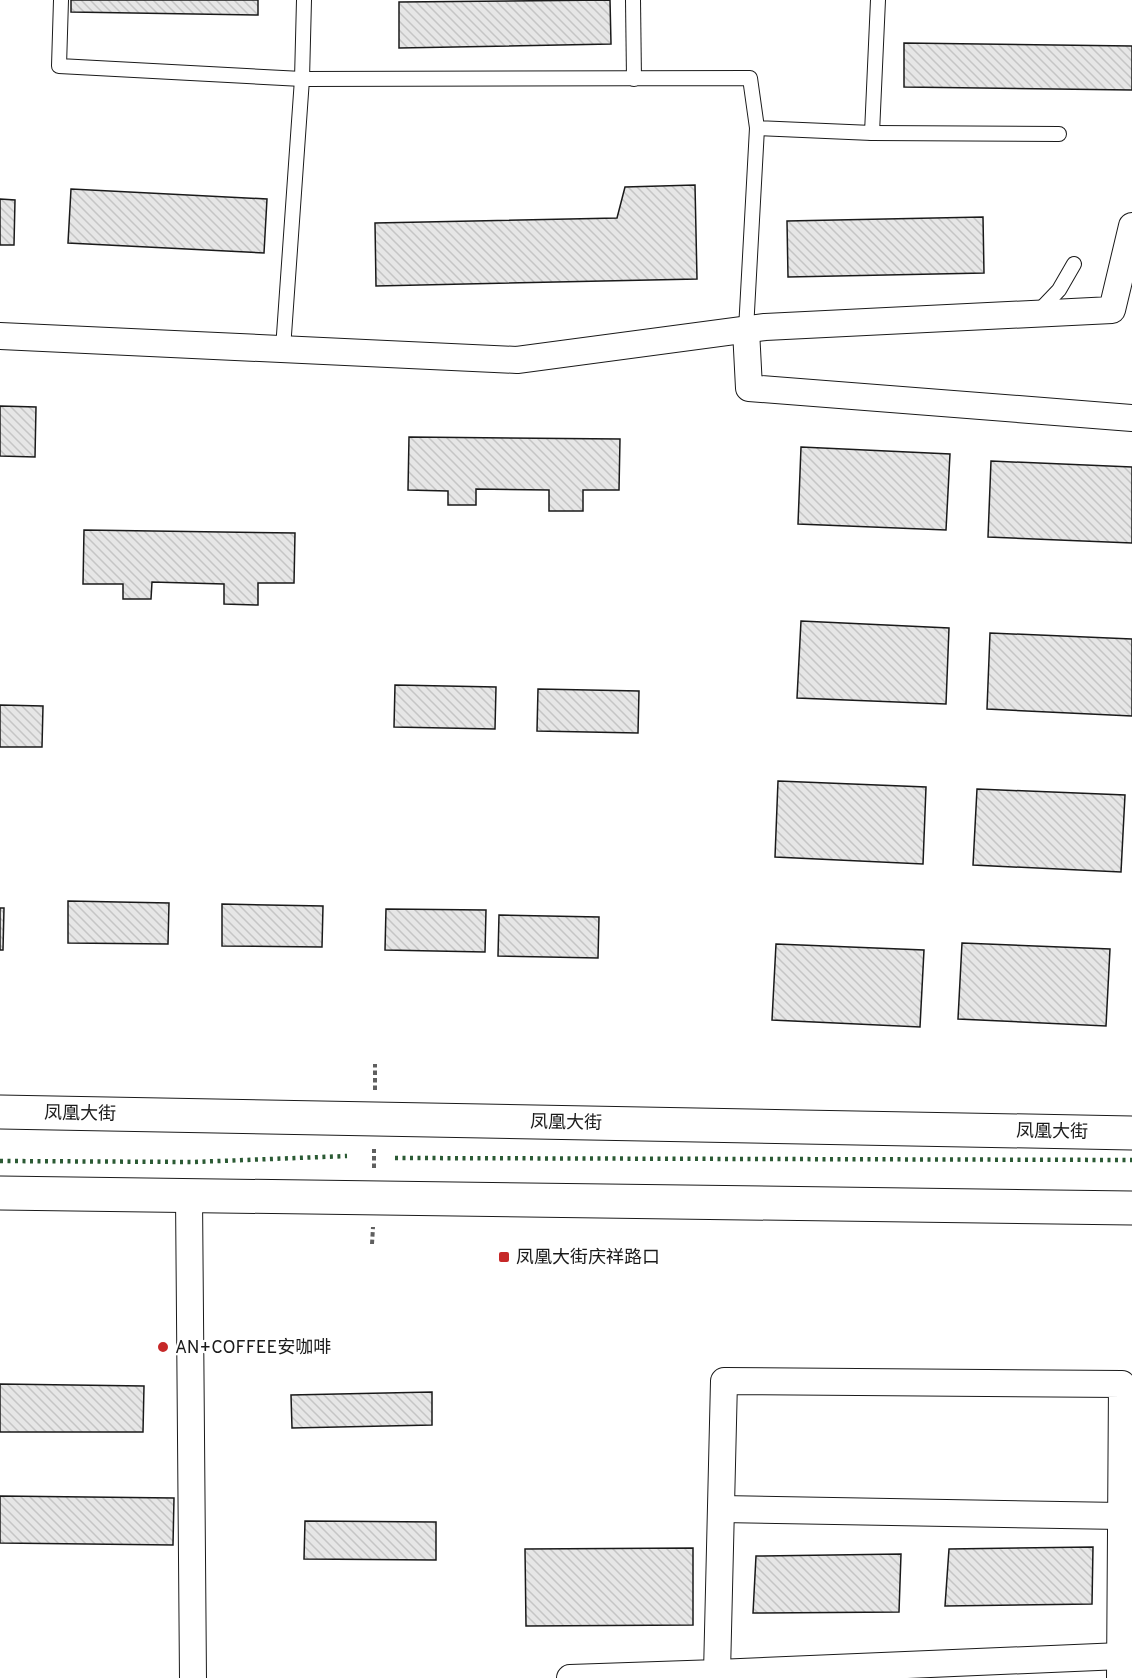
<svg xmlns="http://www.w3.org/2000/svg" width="1132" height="1678" font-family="Overpass,'Noto Sans SC',sans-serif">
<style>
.building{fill:url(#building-back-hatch);stroke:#1a1a1a;stroke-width:1.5}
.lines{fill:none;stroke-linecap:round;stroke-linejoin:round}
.lane-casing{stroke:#1a1a1a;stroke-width:16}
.street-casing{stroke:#1a1a1a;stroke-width:28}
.secondary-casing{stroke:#1a1a1a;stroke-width:35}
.path{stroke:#5f5f5f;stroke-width:4;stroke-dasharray:4.5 3;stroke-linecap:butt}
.lane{stroke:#fff;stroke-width:14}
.street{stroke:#fff;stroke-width:26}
.secondary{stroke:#fff;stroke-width:33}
.hedge{stroke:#2b5a34;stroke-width:4.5;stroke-dasharray:3 4.5;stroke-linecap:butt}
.poi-dot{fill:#c62828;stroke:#fff;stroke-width:2}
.labels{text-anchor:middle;stroke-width:4.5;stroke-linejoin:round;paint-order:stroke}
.street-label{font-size:18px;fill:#1a1a1a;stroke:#fff}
.poi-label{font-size:18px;fill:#1a1a1a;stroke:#fff;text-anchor:start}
</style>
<defs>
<pattern id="building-back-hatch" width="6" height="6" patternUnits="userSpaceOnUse" patternTransform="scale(1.5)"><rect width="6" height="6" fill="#e6e6e6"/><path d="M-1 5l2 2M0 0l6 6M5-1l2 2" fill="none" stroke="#c5c5c5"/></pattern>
</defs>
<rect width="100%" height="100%" fill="#fff"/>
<g class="building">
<path d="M71,0H258V15L71,12Z"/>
<path d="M610,0L611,44L399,48V2Z"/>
<path d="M904,43L1132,46V90L904,87Z"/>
<path d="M695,185L697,279L376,286L375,223L617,218L625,187Z"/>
<path d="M71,189L267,199L264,253L68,243Z"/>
<path d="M0,199L15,200L14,245H0Z"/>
<path d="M983,217L984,273L788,277L787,221Z"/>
<path d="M0,406L36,407L35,457L0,456Z"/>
<path d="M409,437L620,439L619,490H583V511H549V490L476,489V505H448V491L408,490Z"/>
<path d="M801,447L950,454L946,530L798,524Z"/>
<path d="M991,461L1132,467V543L988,537Z"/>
<path d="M84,530L295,533L294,583H258V605L224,604V584L152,582L151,599H123V584H83Z"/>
<path d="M801,621L949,628L946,704L797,698Z"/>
<path d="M990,633L1132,639V716L987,709Z"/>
<path d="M395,685L496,687L495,729L394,727Z"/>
<path d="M538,689L639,691L638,733L537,731Z"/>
<path d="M0,705L43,706L42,747H0Z"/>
<path d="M778,781L926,787L923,864L775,857Z"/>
<path d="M977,789L1125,795L1121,872L973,865Z"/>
<path d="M68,901L169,903L168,944L68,943Z"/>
<path d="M222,904L323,906L322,947L222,946Z"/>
<path d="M0,908H4L3,950H0Z"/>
<path d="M386,909L486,910L485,952L385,950Z"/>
<path d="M499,915L599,917L598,958L498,956Z"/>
<path d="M962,943L1110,949L1106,1026L958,1019Z"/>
<path d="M776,944L924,950L920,1027L772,1020Z"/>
<path d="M0,1384L144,1386L143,1432H0Z"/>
<path d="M432,1392V1425L292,1428L291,1395Z"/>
<path d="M0,1496L174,1498L173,1545L0,1543Z"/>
<path d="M305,1521L436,1522V1560L304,1559Z"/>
<path d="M1093,1547L1092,1604L945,1606L949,1549Z"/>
<path d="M693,1548V1625L526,1626L525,1549Z"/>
<path d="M901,1554L899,1612L753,1613L756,1556Z"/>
</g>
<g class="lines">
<g class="lane-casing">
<g id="lane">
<path d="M61,0L59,66L302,79L750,78L757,128L872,133L878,0"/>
<path d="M633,0L634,79"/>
<path d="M872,133L1059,134"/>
<path d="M1038,312L1059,290L1074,264"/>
<path d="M746,330L757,128"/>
<path d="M283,349L302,79L304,0"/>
</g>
</g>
<g class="street-casing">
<g id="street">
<path d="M746,330L749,388L1132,418"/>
<path d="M0,336L517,360L765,327L1112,310L1132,226"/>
<path d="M189,1196L193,1678"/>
<path d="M721,1509L1121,1516"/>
<path d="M717,1673L1121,1656"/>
<path d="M570,1678L717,1673L724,1381L1122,1384L1120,1678"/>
</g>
</g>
<g class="secondary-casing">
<g id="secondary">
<path d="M0,1112L1132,1133"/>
<path d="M0,1193L1132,1208"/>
</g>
</g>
<g class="path">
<path d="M375,1090V1064"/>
<path d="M374,1168V1149"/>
<path d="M372,1244L373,1227"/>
</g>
<use href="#lane" class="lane"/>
<use href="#street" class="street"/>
<use href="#secondary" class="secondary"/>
<g class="hedge">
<path d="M395,1158L1132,1160"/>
<path d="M0,1161L194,1162L347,1156"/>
</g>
</g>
<g class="poi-dot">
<rect x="498" y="1251" width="12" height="12" rx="3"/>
<circle cx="163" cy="1347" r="6"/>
</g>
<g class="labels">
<g class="street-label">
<text transform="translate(80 1113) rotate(1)" y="6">凤凰大街</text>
<text transform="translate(566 1122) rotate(1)" y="6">凤凰大街</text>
<text transform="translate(1052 1131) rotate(1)" y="6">凤凰大街</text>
</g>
<g class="poi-label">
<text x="516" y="1263">凤凰大街庆祥路口</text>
<text x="175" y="1353">AN+COFFEE安咖啡</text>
</g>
</g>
</svg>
